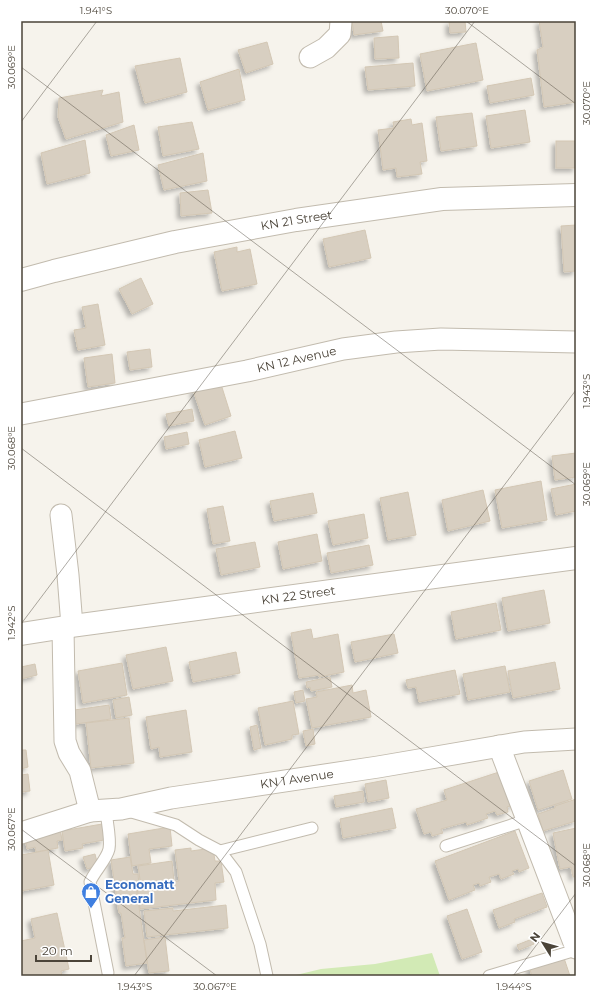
<svg xmlns="http://www.w3.org/2000/svg" width="597" height="997" font-family="Montserrat,sans-serif">
<style>
.green{fill:#d2eab5}
.building{fill:#d8cfc1;stroke:#d3c7b4;filter:url(#shadow)}
.lines{fill:none;stroke-linecap:round;stroke-linejoin:round}
.service-casing{stroke:#c2bbae;stroke-width:13}
.minor-casing{stroke:#c2bbae;stroke-width:23}
.tertiary-casing{stroke:#c2bbae;stroke-width:24}
.service{stroke:#fff;stroke-width:11}
.minor{stroke:#fff;stroke-width:21}
.tertiary{stroke:#fff;stroke-width:22}
.ticks{fill:none;stroke:#4b4439;stroke-width:1;stroke-opacity:0.45}
.labels{text-anchor:middle;stroke-width:3.5;stroke-linejoin:round;paint-order:stroke}
.street-label{font-size:12px;fill:#4b4439;stroke:#fff}
.shop-label{font-size:12px;font-weight:bold;fill:#366cbe;stroke:#fff;text-anchor:start}
.neatline{fill:none;stroke:#4b4439;stroke-width:1.5}
.ticks-label{font-size:10px;text-anchor:middle;fill:#4b4439}
</style>
<defs>
<filter id="shadow"><feDropShadow dx="-3.5" dy="3.5" stdDeviation="2" flood-color="#0004"/></filter>
</defs>
<rect width="100%" height="100%" fill="#f6f3ec"/>
<path class="green" d="M432,953L440,976H292L321,969L375,964Z"/>
<g class="building">
<path d="M352,21H381L383,31L354,35Z"/>
<path d="M465,21L466,32L450,33L449,22Z"/>
<path d="M539,21H576V102L544,107L537,50L543,47Z"/>
<path d="M398,36L399,58L375,59L374,38Z"/>
<path d="M267,42L273,64L246,73L238,50Z"/>
<path d="M476,43L483,80L427,91L420,54Z"/>
<path d="M180,58L187,92L145,103L135,66Z"/>
<path d="M413,63L415,86L368,90L365,67Z"/>
<path d="M239,69L245,100L208,110L200,82Z"/>
<path d="M531,78L534,95L490,103L487,86Z"/>
<path d="M103,90L101,96L119,92L123,122L66,139L58,117L59,98Z"/>
<path d="M525,110L530,142L491,148L486,116Z"/>
<path d="M472,113L477,146L441,151L436,117Z"/>
<path d="M411,119L412,125L422,123L427,161L420,162L422,174L397,177L396,168L383,170L378,130L394,128L393,122Z"/>
<path d="M192,122L199,149L163,156L158,127Z"/>
<path d="M134,125L139,150L111,156L106,135Z"/>
<path d="M85,140L90,173L47,184L41,153Z"/>
<rect x="556" y="141" width="20" height="27"/>
<path d="M203,153L207,181L164,190L158,165Z"/>
<path d="M208,190L212,213L181,216L180,193Z"/>
<path d="M576,225V271L564,272L561,226Z"/>
<path d="M365,230L371,258L329,267L323,239Z"/>
<path d="M237,247V252L250,249L257,284L222,291L214,252Z"/>
<path d="M141,278L153,304L132,314L119,289Z"/>
<path d="M98,304L105,345L78,350L74,330L86,328L82,307Z"/>
<path d="M150,349L152,367L130,370L127,352Z"/>
<path d="M112,354L115,383L88,387L84,358Z"/>
<path d="M220,381L231,416L205,425L193,390Z"/>
<path d="M192,409L194,421L169,426L166,414Z"/>
<path d="M235,431L242,458L205,467L199,440Z"/>
<path d="M187,432L189,444L166,449L164,437Z"/>
<path d="M576,453V477L555,480L552,456Z"/>
<path d="M541,481L547,520L502,528L495,490Z"/>
<path d="M576,484V511L556,515L551,489Z"/>
<path d="M483,490L490,521L448,531L442,500Z"/>
<path d="M408,492L416,535L388,540L380,498Z"/>
<path d="M313,493L317,513L274,521L270,501Z"/>
<path d="M223,506L230,541L213,544L207,509Z"/>
<path d="M364,514L368,538L333,545L328,521Z"/>
<path d="M317,534L322,561L283,569L278,542Z"/>
<path d="M255,542L260,567L221,575L216,549Z"/>
<path d="M369,545L373,565L331,573L327,553Z"/>
<path d="M544,590L550,623L508,631L502,598Z"/>
<path d="M496,603L501,630L456,639L451,612Z"/>
<path d="M311,629L313,639L338,634L344,672L319,677V675L299,678L291,633Z"/>
<path d="M394,634L398,653L355,662L351,642Z"/>
<path d="M166,647L173,681L133,689L126,655Z"/>
<path d="M236,652L240,673L193,682L189,662Z"/>
<path d="M555,662L560,689L513,698L508,671Z"/>
<path d="M122,663L127,695L83,703L78,671Z"/>
<path d="M35,664L37,675L21,679V667Z"/>
<path d="M505,666L510,692L468,700L463,674Z"/>
<path d="M455,670L460,694L419,702L416,687L408,688L406,680Z"/>
<path d="M330,677L332,687L311,691L310,687L307,688L306,682Z"/>
<path d="M352,685L353,693L366,690L371,717L312,728L306,699L317,697L316,692Z"/>
<path d="M303,690L305,701L296,703L294,692Z"/>
<path d="M129,697L132,715L116,718L113,700Z"/>
<path d="M293,701L299,734L292,735V739L265,745L258,708Z"/>
<path d="M109,705L111,719L76,724L74,710Z"/>
<path d="M186,710L192,752L160,757L159,747L151,749L146,717Z"/>
<path d="M129,718L134,763L91,768L86,723Z"/>
<path d="M257,725L261,748L254,750L250,727Z"/>
<path d="M313,729L315,744L306,746L303,731Z"/>
<path d="M21,750H26L28,767L21,769Z"/>
<path d="M563,770L572,799L538,810L529,781Z"/>
<path d="M499,772L514,805L507,807L508,812L497,815L495,811L486,814L488,818L467,825L466,822L441,829L443,833L432,836L431,832L424,834L416,809L447,800L444,790Z"/>
<path d="M28,774L30,791L21,792V775Z"/>
<path d="M386,780L389,798L368,802L365,784Z"/>
<path d="M363,791L364,802L336,807L334,796Z"/>
<path d="M576,799V821L543,831L538,814L555,808V806Z"/>
<path d="M392,808L396,828L343,838L340,819Z"/>
<path d="M102,824L104,840L82,844L83,848L65,851L62,831Z"/>
<path d="M170,827L172,846L149,849L151,863L132,866L128,834Z"/>
<path d="M576,828V877H573L571,867L560,869L553,833Z"/>
<path d="M60,830L62,840L57,841L58,848L36,852L35,847L27,849L25,836Z"/>
<path d="M515,831L529,868L519,872L518,869L512,871L514,874L501,879L499,874L489,877L491,882L480,886L479,883L473,885L475,890L449,900L435,861Z"/>
<path d="M191,848V851L213,848L215,861H221L224,882L215,883L216,900L140,909L137,887L179,881L175,850Z"/>
<path d="M48,850L54,885L21,891V855Z"/>
<path d="M95,854L98,866L87,869L83,857Z"/>
<path d="M130,857L133,874H138L139,885L136,886L147,963L126,966L122,938H125L121,913H119L111,860Z"/>
<path d="M172,861L174,881L141,886L138,866Z"/>
<path d="M542,893L547,907L514,919L515,922L499,928L493,910Z"/>
<path d="M226,905L228,928L147,937L144,911L173,908V911Z"/>
<path d="M467,909L482,952L462,959L447,916Z"/>
<path d="M57,913L69,969L61,971L62,976H21V941L35,938L31,919Z"/>
<path d="M165,937L169,971L149,973L144,940Z"/>
<path d="M532,939L534,944L519,950L517,945Z"/>
<path d="M563,955L570,976H532L529,967Z"/>
</g>
<g class="lines">
<g class="service-casing">
<g id="service">
<path d="M106,811C107,822 111,839 109,849C107,859 94,872 90,882L108,973"/>
<path d="M128,811L176,825L199,840L220,851L236,872L260,944L267,976"/>
<path d="M446,846L527,820"/>
<path d="M220,851L312,828"/>
<path d="M489,976L576,950"/>
</g>
</g>
<g class="minor-casing">
<g id="minor">
<path d="M310,57L326,48L340,34L341,21"/>
<path id="s1" d="M21,414L247,371L343,349L396,342L441,339L576,342"/>
<path d="M61,515L68,575L72,626"/>
<path d="M63,628L65,741L69,753L80,771L90,811"/>
<path d="M499,746L576,948"/>
<path id="s2" d="M21,833L90,811L121,809L171,798L378,767L524,742L576,739"/>
</g>
</g>
<g class="tertiary-casing">
<g id="tertiary">
<path id="s3" d="M21,280L54,271L175,242L296,220L442,199L576,195"/>
<path id="s4" d="M21,634L72,626L576,558"/>
</g>
</g>
<use href="#service" class="service"/>
<use href="#minor" class="minor"/>
<use href="#tertiary" class="tertiary"/>
</g>
<path class="ticks" d="M466,21L576,104M21,67L576,485M21,122L97,21M21,448L576,866M21,624L475,21M21,829L217,976M134,976L576,390M513,976L576,893"/>
<defs>
<g id="shop-pin" transform="scale(1)"><path d="M0 17L-7.5 6A9.5 9.5 0 1 1 7.5 6Z" fill="#3f7fe0" stroke="#fff"/><path d="M-5-2.5h2.3a2.7 3.5 0 0 1 5.4 0H5L5.5 6h-11ZM-1.5-2.5h3a1.5 2.3 0 0 0-3 0Z" fill="#fff"/></g>
</defs>
<g fill-rule="evenodd">
<use href="#shop-pin" x="91" y="892"/>
</g>
<g class="labels">
<g class="street-label">
<text dy="4" stroke="none"><textPath href="#s3" startOffset="282">KN 21 Street</textPath></text>
<text dy="4" stroke="none"><textPath href="#s1" startOffset="281">KN 12 Avenue</textPath></text>
<text dy="4" stroke="none"><textPath href="#s4" startOffset="280">KN 22 Street</textPath></text>
<text dy="4" stroke="none"><textPath href="#s2" startOffset="282">KN 1 Avenue</textPath></text>
</g>
<g class="shop-label">
<text x="105" y="889">Economatt<tspan x="105" dy="14">General</tspan></text>
</g>
</g>
<rect width="597" height="997" fill="none" stroke="#ffffff" stroke-width="44"/>
<g transform="translate(543 943) rotate(307)" stroke="#ffffff" stroke-width="3" paint-order="stroke">
<path d="M0-3L7 15L0 10L-7 15Z" fill="#4b4439"/>
<text y="-6" font-size="11" font-weight="bold" text-anchor="middle" fill="#4b4439">N</text>
</g>
<path d="M36 955v6h55v-6" fill="none" stroke="#4b4439" stroke-width="2"/>
<text x="42" y="955" font-size="12" fill="#4b4439" stroke="#ffffff" stroke-width="3" paint-order="stroke">20 m</text>
<rect x="22" y="22" width="553" height="953" class="neatline"/>
<g class="ticks-label">
<text x="96" y="14">1.941°S</text>
<text x="467" y="14">30.070°E</text>
<text transform="translate(11 67) rotate(-90)" y="4">30.069°E</text>
<text transform="translate(586 103) rotate(-90)" y="4">30.070°E</text>
<text transform="translate(586 391) rotate(-90)" y="4">1.943°S</text>
<text transform="translate(11 448) rotate(-90)" y="4">30.068°E</text>
<text transform="translate(586 484) rotate(-90)" y="4">30.069°E</text>
<text transform="translate(11 623) rotate(-90)" y="4">1.942°S</text>
<text transform="translate(11 829) rotate(-90)" y="4">30.067°E</text>
<text transform="translate(586 865) rotate(-90)" y="4">30.068°E</text>
<text x="135" y="990">1.943°S</text>
<text x="215" y="990">30.067°E</text>
<text x="514" y="990">1.944°S</text>
</g>
</svg>
